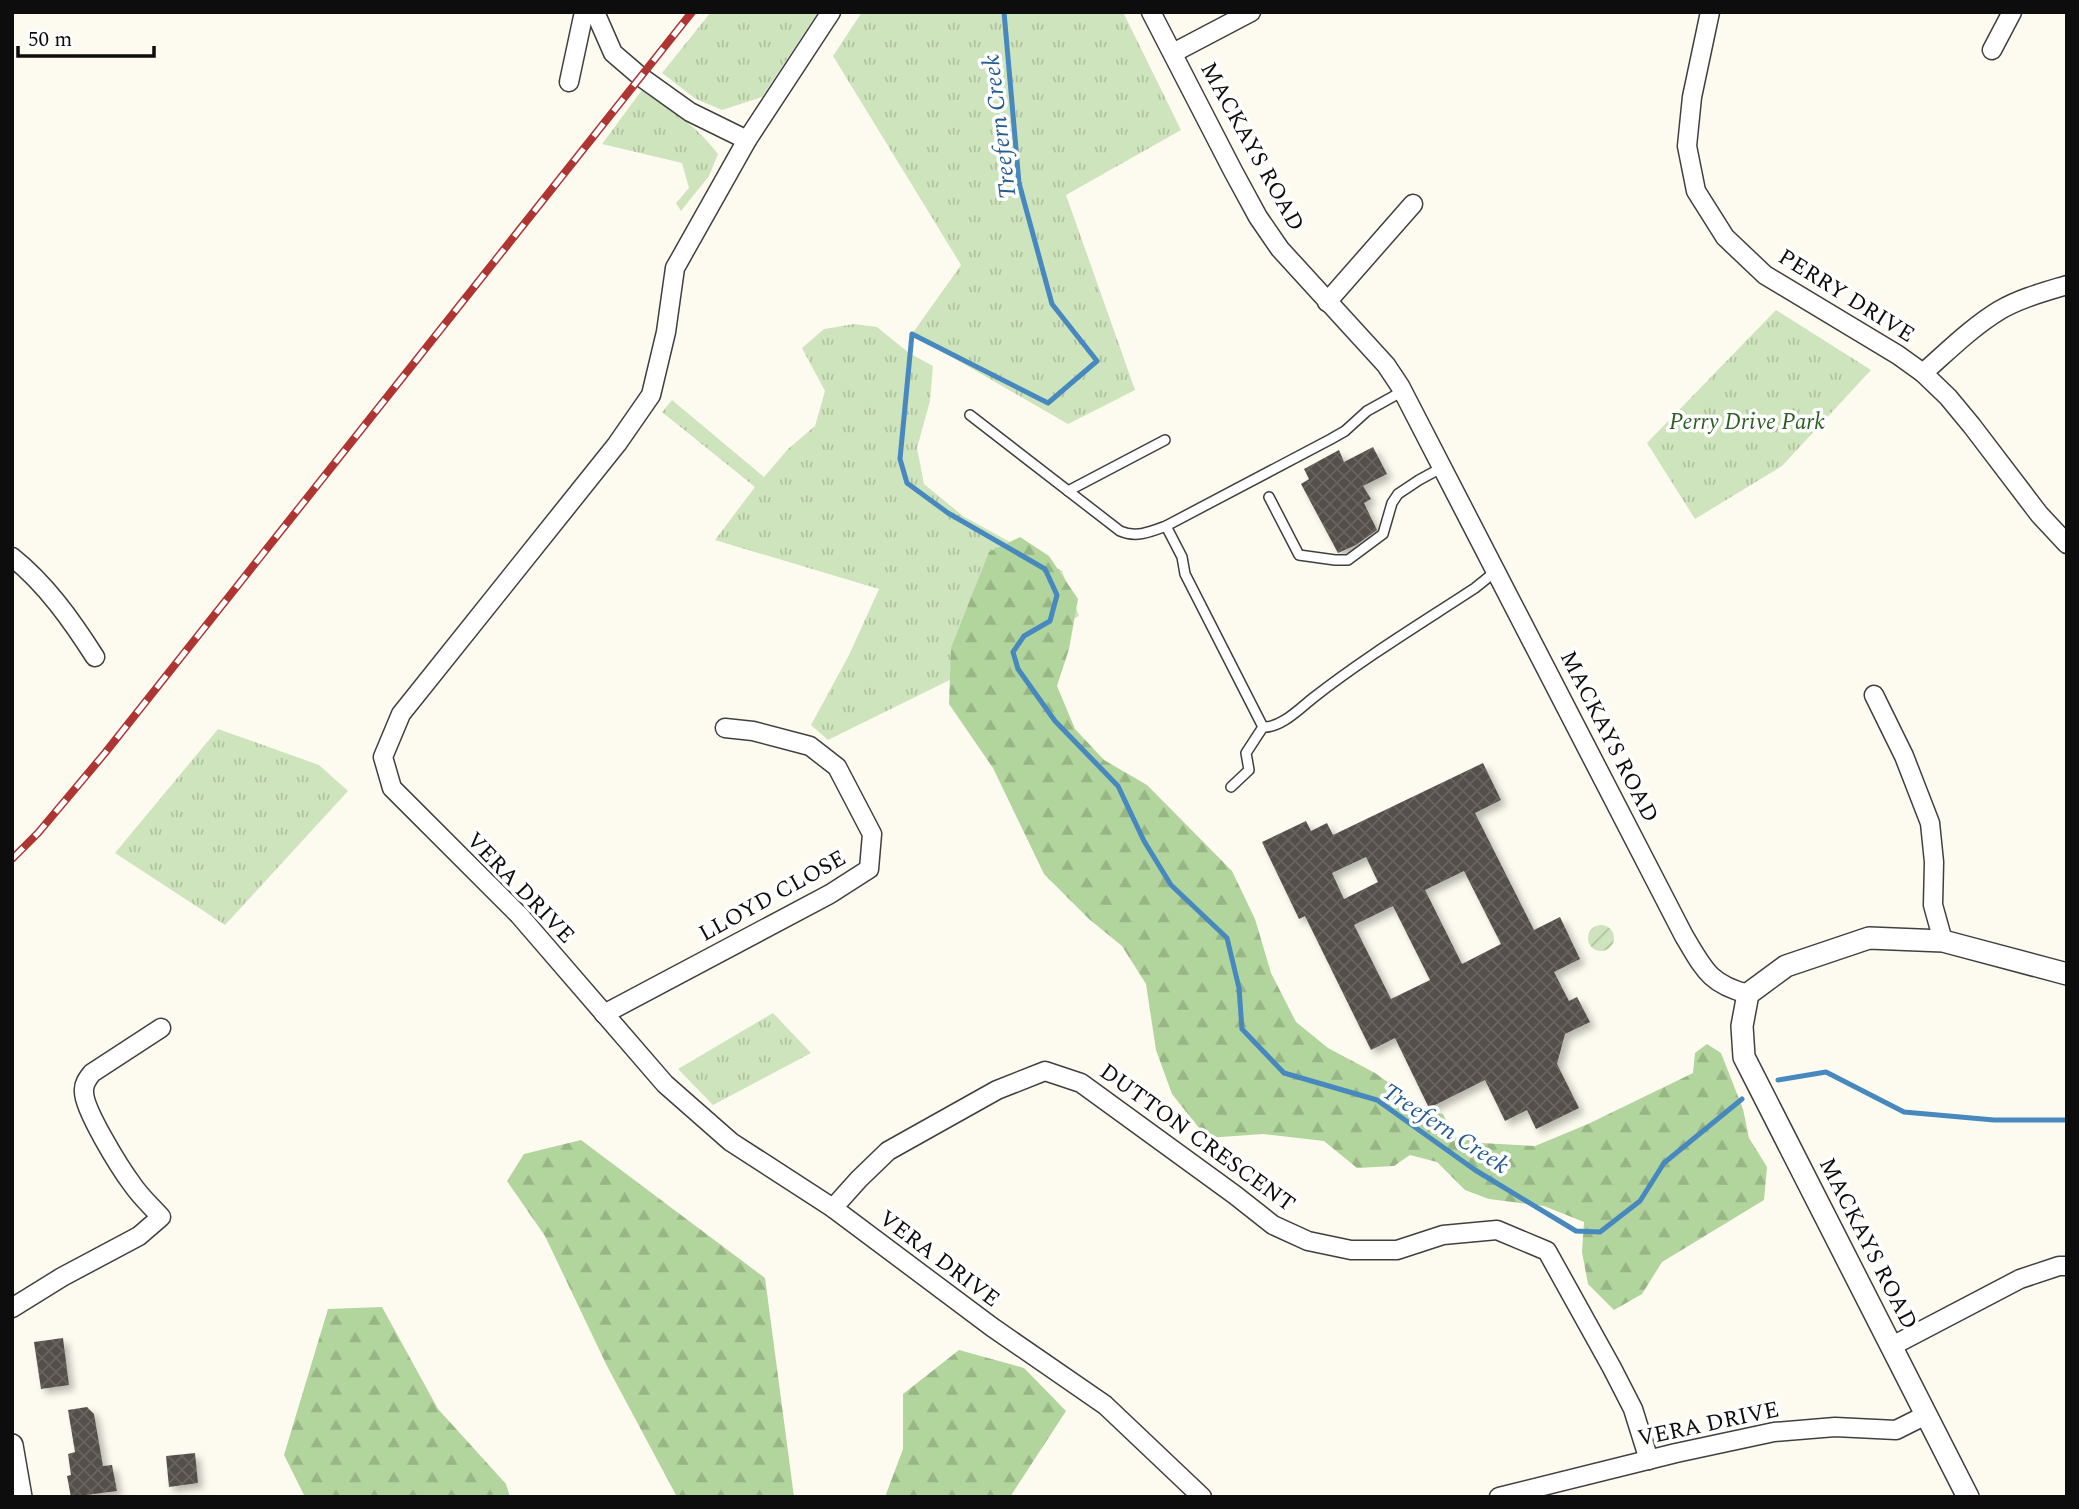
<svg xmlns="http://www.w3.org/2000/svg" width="2079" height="1509" font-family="Spectral,serif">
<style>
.grass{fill:url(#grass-tufts)}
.forest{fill:url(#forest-firs)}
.garden{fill:url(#garden-furrows)}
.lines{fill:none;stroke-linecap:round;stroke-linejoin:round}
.stream{stroke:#4788bf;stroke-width:5}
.building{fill:url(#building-cross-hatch);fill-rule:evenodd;filter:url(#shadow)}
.service-casing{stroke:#404040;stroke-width:12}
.minor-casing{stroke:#404040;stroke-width:21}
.tertiary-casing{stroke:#404040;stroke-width:24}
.service{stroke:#fff;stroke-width:9}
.minor{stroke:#fff;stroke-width:18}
.tertiary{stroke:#fff;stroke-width:21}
.rail-casing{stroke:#af3533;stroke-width:8}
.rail{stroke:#fff;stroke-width:5;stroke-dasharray:16;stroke-linecap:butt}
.labels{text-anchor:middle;stroke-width:7;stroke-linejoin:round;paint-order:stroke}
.street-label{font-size:23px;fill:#0d0d0d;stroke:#fff}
.park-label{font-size:23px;font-style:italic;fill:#2c5e24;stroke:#fff}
.water-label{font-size:24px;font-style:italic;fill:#235b92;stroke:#fff}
</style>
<defs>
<pattern id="grass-tufts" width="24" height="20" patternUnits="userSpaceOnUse" patternTransform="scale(1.75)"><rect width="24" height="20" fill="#cee4bc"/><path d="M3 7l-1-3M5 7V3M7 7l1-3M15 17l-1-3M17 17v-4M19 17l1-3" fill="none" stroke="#b0c2a0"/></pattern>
<pattern id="forest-firs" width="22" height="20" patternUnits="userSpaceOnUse" patternTransform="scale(1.75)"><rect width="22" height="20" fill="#b2d49d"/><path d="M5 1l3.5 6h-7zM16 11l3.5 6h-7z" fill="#98b586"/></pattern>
<pattern id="garden-furrows" width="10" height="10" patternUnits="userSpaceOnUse" patternTransform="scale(1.75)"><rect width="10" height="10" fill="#cee4bc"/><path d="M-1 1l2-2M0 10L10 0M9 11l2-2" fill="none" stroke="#b0c2a0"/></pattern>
<pattern id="building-cross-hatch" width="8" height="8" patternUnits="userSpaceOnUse" patternTransform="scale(1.75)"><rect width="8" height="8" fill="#554f4b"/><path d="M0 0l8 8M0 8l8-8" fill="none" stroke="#686460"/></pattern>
<filter id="shadow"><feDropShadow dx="5" dy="5" stdDeviation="3.5" flood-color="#0004"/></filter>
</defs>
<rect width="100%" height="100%" fill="#fdfbef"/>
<g class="grass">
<path d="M711,12H818L762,97L722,110L696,99L662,73Z"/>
<path d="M862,12H1123L1181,130L1066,195L1135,390L1068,424L912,334L961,265L833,56Z"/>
<path d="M642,90C671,110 696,125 718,154L709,176L681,211L676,203L689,188L682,163L602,144Z"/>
<path d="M1776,310L1871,370L1782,466L1695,519L1647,443Z"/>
<path d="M854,324L877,327L909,353L933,366L930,401L917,448L924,484L963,516L1062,571L1079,616L828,740L811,725L849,655L879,589L715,540L755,487L662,412L672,400L764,477L788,449L815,426L825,391L802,348L824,329Z"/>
<path d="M218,729L319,765L348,791L225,925L115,853Z"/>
<path d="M773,1013L811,1053L713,1105L678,1069Z"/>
</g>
<g class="forest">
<path d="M1020,537L1049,556L1078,599L1069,649L1057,686L1075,729L1104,760L1147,785L1232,871L1255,919L1271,973L1296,1022L1328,1048L1375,1073L1399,1090L1416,1108L1443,1114L1454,1137L1482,1143L1535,1146L1588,1124L1693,1073L1695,1053L1707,1044L1721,1053L1743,1109L1749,1138L1767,1167L1764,1200L1662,1262L1642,1294L1614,1310L1588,1284L1582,1252L1584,1222L1544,1206L1489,1199L1465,1190L1437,1162L1410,1155L1394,1166L1357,1168L1324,1141L1263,1134L1207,1138L1172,1094L1156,1050L1146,984L1122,946L1089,919L1044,874L993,768L949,704L951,648L989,552Z"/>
<path d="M581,1140L765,1278L794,1497H677L607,1366L545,1236L507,1181L524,1154Z"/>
<path d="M382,1307L438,1409L506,1484L510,1497H305L284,1455L328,1309Z"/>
<path d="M959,1350L1024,1368L1066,1411L1010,1497H885L903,1449V1394Z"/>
</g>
<circle class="garden" cx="1601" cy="938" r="13"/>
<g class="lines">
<g class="stream">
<path d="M1004,12L1019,183L1052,304L1097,361L1048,403L912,334L900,459L907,483L948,513L1045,569L1057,595L1050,621L1024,636L1013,652L1018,669L1055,721L1118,786L1144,841L1171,885L1227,938L1239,988L1242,1029L1284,1073L1377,1100L1475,1170L1576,1231L1600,1232L1640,1201L1664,1163L1742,1099"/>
<path d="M1778,1080L1826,1072L1904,1112L1994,1120H2067"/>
</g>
</g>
<g class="building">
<path d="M1373,447L1387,474L1363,486L1371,499L1364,503L1377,530L1356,545L1338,553L1301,484L1309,479L1304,469L1339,450L1344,462Z"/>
<path d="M1483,763L1501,800L1475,813L1534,930L1560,917L1580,959L1554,972L1569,1001L1577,997L1590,1022L1565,1034L1557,1064L1579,1108L1536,1129L1527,1110L1505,1121L1485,1080L1429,1108L1395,1038L1371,1050L1305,916L1299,919L1262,842L1306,821L1311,831L1327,823L1333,835ZM1366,857L1378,882L1344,899L1332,873ZM1464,871L1501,944L1462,964L1425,890ZM1393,906L1430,980L1391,999L1354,925Z"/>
<path d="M63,1338L69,1385L41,1389L34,1342Z"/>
<path d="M87,1407L94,1414L103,1466L112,1465L117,1491L71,1497L67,1476L71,1475L68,1454L75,1452L68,1410Z"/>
<path d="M195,1453L198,1483L169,1487L166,1456Z"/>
</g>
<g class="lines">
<g class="service-casing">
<g id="service">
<path d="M970,415L1120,531C1136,538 1150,532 1166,526L1331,439L1345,431L1367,411L1403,391"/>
<path d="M1068,491L1165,440"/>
<path d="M1269,497L1299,555L1335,560H1348L1383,534L1392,503L1398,494L1419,480L1443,467"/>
<path d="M1166,526L1182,557L1185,574L1263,727C1281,728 1299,709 1313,698C1364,658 1420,624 1475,588L1496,571"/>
<path d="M1231,787L1249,770L1246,753L1263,727"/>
</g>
</g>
<g class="minor-casing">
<g id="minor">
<path d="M595,12L613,53L641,77L690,112L747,140"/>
<path d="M831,12L747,140L675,268L666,332L651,395L617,444L401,714L383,757L392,788L519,915L665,1084L731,1142L833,1208L992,1327L1105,1405L1202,1497"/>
<path d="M1151,12L1233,171L1258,217L1280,249L1386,365L1400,386L1684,936C1704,969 1709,984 1748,994"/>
<path d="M1710,12L1692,97L1687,146L1696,191L1725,237L1765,275L1898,355L1923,373L1948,397L1972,426L2039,514L2067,544"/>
<path d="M1992,50L2012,12"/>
<path d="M1173,53L1251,12"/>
<path d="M569,82L584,12"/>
<path d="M1327,302L1413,204"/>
<path d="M1923,373C1948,351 1972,327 2000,310C2021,298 2044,292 2067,285"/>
<path d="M12,557C46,584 72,621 95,657"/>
<path d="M1874,695L1904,756L1930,823L1934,862L1933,905L1943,941"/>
<path d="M604,1014L830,894L869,869L872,834L837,767L810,746L753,731L725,728"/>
<path d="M833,1208L859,1179L888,1151L997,1090L1045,1071L1081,1083L1235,1195L1273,1225L1308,1241L1351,1250H1397L1443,1235L1497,1230L1547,1251L1612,1368L1633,1409L1649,1460"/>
<path d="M12,1308L62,1277L139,1236L161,1217C151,1206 140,1196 132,1184C120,1168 84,1110 84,1092C83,1084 88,1078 92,1073L161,1028"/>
<path d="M1892,1346L2020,1279L2059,1266H2067"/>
<path d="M1499,1497L1676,1453L1774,1432L1835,1427L1896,1430L1926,1415"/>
</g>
</g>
<g class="tertiary-casing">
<g id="tertiary">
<path d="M12,1445L21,1497"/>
<path d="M1968,1497L1744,1057L1742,1026L1748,994L1786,966L1869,938L1943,941L2067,974"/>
</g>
</g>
<use href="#service" class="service"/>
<use href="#minor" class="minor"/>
<use href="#tertiary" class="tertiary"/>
<g class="rail-casing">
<path id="rail" d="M12,859L38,833L105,753L692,12"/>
</g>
<use href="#rail" class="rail"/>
</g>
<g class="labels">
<g class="street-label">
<text transform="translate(1253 146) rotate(61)" y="8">MACKAYS ROAD</text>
<text transform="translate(1847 295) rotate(32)" y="8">PERRY DRIVE</text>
<text transform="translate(1610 736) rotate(63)" y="8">MACKAYS ROAD</text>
<text transform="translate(521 887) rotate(46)" y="8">VERA DRIVE</text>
<text transform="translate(772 895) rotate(-29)" y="8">LLOYD CLOSE</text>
<text transform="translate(1198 1137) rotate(36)" y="8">DUTTON CRESCENT</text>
<text transform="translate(1869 1243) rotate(63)" y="8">MACKAYS ROAD</text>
<text transform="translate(940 1258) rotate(37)" y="8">VERA DRIVE</text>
<text transform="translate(1708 1423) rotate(-12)" y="8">VERA DRIVE</text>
</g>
<g class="park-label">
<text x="1747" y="429">Perry Drive Park</text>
</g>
<g class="water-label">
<text transform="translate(999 127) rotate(-97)" y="8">Treefern Creek</text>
<text transform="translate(1446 1128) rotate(33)" y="8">Treefern Creek</text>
</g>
</g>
<rect width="2079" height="1509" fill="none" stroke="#0d0d0d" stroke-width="28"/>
<path d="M18 46v10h136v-10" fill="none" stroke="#0d0d0d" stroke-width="3.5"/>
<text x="28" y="46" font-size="21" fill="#0d0d0d" stroke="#ffffff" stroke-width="5" paint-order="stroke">50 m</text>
</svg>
